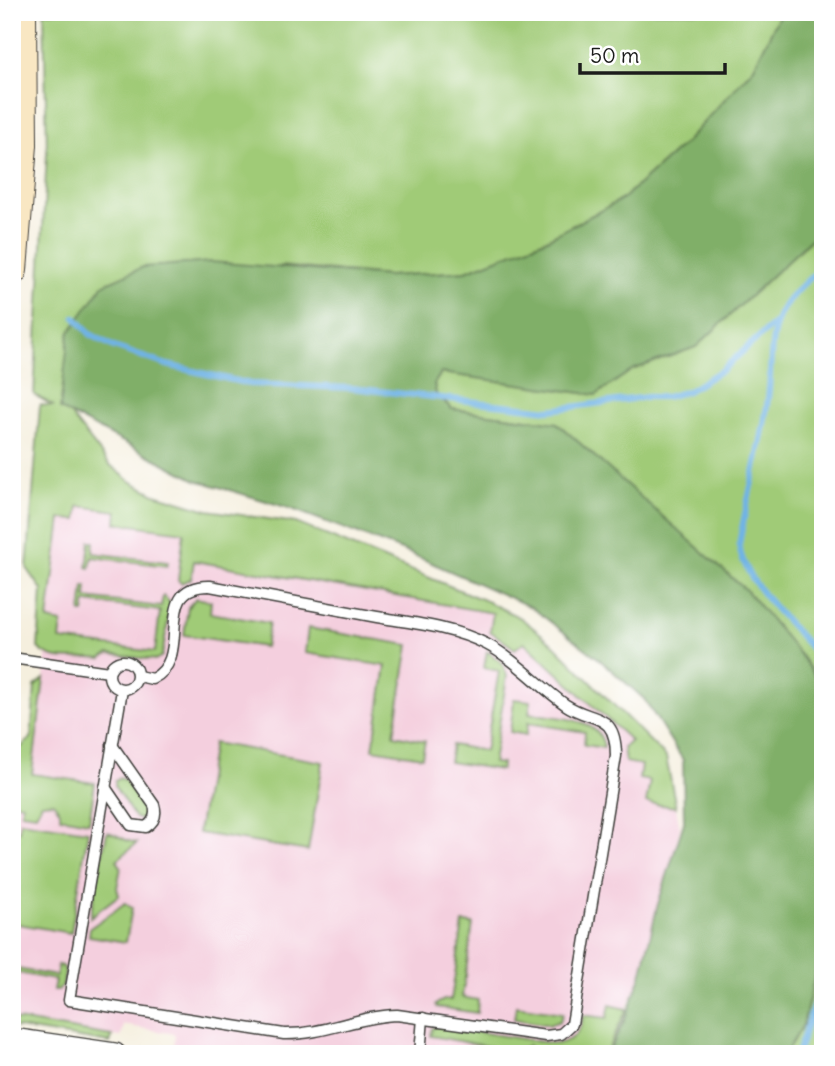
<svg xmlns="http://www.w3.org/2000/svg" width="835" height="1066" font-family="Delius,sans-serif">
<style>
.built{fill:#f4cfde}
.green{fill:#a0cb77;stroke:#5e744a;stroke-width:2}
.forest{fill:#80af68;stroke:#4e6642;stroke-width:2}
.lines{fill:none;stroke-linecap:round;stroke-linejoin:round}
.stream{stroke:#70b3e5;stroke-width:6}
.service-casing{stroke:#3d3c39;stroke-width:13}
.minor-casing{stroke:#3d3c39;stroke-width:24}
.secondary-casing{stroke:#3d3c39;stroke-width:32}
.service{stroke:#fff;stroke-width:10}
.minor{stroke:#fff;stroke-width:21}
.secondary{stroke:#f9e7c3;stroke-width:30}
</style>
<rect width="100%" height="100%" fill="#fff"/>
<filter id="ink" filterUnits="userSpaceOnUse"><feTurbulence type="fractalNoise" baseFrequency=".0143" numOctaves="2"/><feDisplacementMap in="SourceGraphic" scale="14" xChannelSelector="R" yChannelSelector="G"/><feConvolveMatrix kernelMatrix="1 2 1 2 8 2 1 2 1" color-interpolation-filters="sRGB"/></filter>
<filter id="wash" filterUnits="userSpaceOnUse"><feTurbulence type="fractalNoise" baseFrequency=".00686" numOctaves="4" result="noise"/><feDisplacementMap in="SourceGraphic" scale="28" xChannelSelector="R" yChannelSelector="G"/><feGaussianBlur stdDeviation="1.57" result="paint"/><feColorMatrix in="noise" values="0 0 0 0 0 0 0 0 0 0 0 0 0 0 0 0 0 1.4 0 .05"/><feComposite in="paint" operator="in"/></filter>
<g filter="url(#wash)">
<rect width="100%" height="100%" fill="#f5efde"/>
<path class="built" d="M40,405L65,408L109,464L130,481L155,494L208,510L296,523L486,601L521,618L551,642L666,757L680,828L638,983L606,1054H184L185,1046L174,1045L175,1034L124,1025L121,1037L112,1036L110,1043L12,1027V755L31,738L35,686L44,679L46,656L38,648L42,590L27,568Z"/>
<g class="green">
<path d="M44,12H781L754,67L685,143L621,200L545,240L466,271L389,276L281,266L65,408L109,464L130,481L155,494L208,510L296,523L486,601L521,618L551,642L666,757L676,807L646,803L650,781L639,779L641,765L625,762L623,748L631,741L524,642L515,649L490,631L493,613L194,561L191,579L181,583L178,580L184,532L116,523L117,511L79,506L77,520L61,519L48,620L62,623L60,640L155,652L160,611L86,602L84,613H81L84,586H87L86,598L161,607L163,596L165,597L171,604L162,656L155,660L109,654L101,659C79,655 57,666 38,648L42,590L27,568L40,405L54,406L34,395L47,152Z"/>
<path d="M823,228V687L801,656L673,527L557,423L452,409L436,394L434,384L441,373L596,395L632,370L696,347Z"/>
<path d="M90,541L94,542L93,553L168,562L167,566L92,557L90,568L87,567Z"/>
<path d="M196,598L211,601L210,613L269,623L265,647L184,635L188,607Z"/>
<path d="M308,628L409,645L394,735L425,741L422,757L373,749L386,666L305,653Z"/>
<path d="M487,651L502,663L507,676L493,763L502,764L501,770L449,762L452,745L485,751L499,671L484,668Z"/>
<path d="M44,679L32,774L95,783L89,822L60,817V811L53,802L42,803L36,814L21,812L22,804L12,802V755L31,738L35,686Z"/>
<path d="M514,699L531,701L529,713C554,718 601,716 604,748L584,745L585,732L528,723L526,735L510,732Z"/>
<path d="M213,743L323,762L308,851L198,833Z"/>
<path d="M120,778L125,780L145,811L146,815L143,820L135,818L115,787V781Z"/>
<path d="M20,821L88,831L71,933L12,923V830L19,831Z"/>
<path d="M107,832C118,834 125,842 137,843L117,860L121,867L117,888L119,895L90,917Z"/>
<path d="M125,903L132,908L126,942L89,936L90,928Z"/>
<path d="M463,923L473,924L462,997L478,1000L477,1013L437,1007L436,1004L444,1000H451Z"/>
<path d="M823,941V1054H785L803,1025Z"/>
<path d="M58,965L62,966L65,971L63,986L58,990H53L55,980L12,972V968L56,976Z"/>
<path d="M610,1005L627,1009L606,1054H536L528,1045L517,1054H498L491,1047L431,1036L432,1028L440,1026L556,1044C573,1041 582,1032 583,1015L607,1018Z"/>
<path d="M516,1006L563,1013L560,1021L549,1025L514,1019Z"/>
<path d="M12,1019L112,1036L110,1043L12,1027Z"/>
</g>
<path class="forest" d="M781,12H823V228L696,347L632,370L596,395L441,373L434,384L436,394L452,409L557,423L748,592L801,656L823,687V941L803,1025L785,1054H608L625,1019L641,976L657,907L684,822L683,760L644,699L599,659L531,607L407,552L289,508L196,480L60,409L69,333L104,284L143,267L211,262L389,276L466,271L545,240L621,200L685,143L754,67Z"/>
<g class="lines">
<g class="stream">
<path d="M823,266C808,280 789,295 780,314C768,340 772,370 768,398C762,448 747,496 739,545C744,585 798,630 823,662"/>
<path d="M75,317L90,334L114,347L167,365L250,384L352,388L549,410L647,397H666L688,391L722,370L778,320"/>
<path d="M797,1054L823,979"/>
</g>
</g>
</g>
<g filter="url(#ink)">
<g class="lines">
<g class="service-casing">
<g id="service">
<path d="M12,658L109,672"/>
<circle cx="123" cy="675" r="14"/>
<path d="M122,690L69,1000L284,1034C323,1035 358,1016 397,1015L546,1036L561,1034L572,1024L616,756C616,711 593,723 566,705C539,686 515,659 486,644C453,627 413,623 377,617C321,607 265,596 210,586C149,585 196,658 152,679L138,676"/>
<path d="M105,787L131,825L146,827C154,822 157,815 154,805L112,745"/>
<path d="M420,1054L423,1018"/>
</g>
</g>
<g class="minor-casing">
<path id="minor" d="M12,1039L115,1054"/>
</g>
<g class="secondary-casing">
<path id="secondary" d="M12,270L22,145L21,12"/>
</g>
<use href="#service" class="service"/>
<use href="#minor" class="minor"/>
<use href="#secondary" class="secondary"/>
</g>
</g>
<rect width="835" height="1066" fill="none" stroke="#fff" stroke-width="42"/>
<path d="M580 63v10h145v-10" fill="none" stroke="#1c1c1c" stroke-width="3.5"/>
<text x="590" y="63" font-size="21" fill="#1c1c1c" stroke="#ffffff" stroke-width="5" paint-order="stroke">50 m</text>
</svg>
